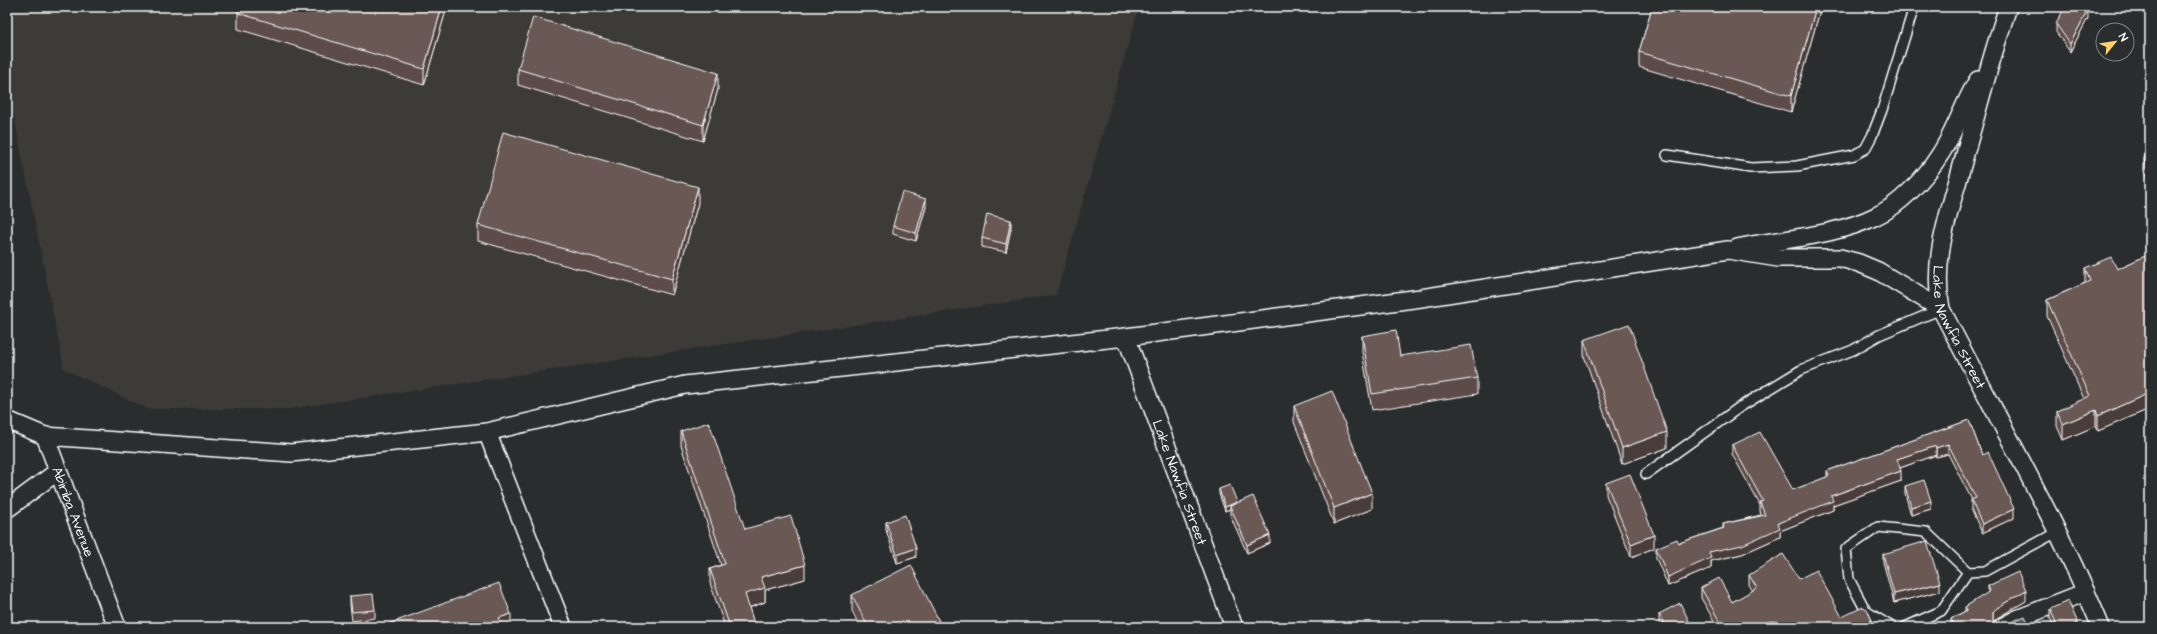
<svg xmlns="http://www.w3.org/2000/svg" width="2157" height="634" font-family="'Architects Daughter',sans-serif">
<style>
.built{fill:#3d3a39}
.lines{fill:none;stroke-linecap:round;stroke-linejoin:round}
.service-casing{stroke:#fff;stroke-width:12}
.minor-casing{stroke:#fff;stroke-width:20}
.service{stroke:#2a2d2e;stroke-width:9}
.minor{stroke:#2a2d2e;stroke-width:17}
.wall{fill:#5b4c48;stroke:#fff}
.shaded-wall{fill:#4a3e3b;stroke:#fff}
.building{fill:#6a5854;stroke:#fff}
.labels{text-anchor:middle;stroke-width:4;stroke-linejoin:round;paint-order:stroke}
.street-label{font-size:14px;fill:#fff;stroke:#2a2d2e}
</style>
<rect width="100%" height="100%" fill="#2a2d2e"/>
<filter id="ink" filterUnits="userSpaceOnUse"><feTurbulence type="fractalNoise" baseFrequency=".025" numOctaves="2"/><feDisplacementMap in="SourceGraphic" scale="8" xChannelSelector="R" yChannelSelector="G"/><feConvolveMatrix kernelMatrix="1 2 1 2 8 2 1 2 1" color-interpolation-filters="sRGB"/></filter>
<g filter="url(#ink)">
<path class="built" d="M7,7H1139L1056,295L288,409H148L64,369L7,80Z"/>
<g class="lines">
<g class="service-casing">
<g id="service">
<path d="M1667,155L1751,168L1797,166L1854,155L1865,149L1872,136L1882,110L1914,7"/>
<path d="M1646,474L1740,407L1801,370L1853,350L1879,335L1941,309"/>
<path d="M1892,627L1866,611L1849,579L1846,549L1878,527L1926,532L1968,572L1985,571L2057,532"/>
<path d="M1905,627L1941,611L1968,572"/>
</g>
</g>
<g class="minor-casing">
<g id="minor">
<path id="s1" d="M2008,7C1991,57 1978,108 1964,158C1951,209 1931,256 1941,309C1995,414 2055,517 2101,627"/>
<path d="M1737,248C1781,239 1836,236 1876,216C1900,205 1925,178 1939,156C1955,133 1963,104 1978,80"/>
<path id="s2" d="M1126,337L1234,627"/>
<path id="s3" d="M7,420L45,436L117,627"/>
<path d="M487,432L563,627"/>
<path d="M45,436L291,453L487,432L685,385L1126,337L1421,298L1728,250L1778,258H1840L1859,263L1878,271L1941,309"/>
<path d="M7,509L58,471"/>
<path d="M2002,627L2017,619L2086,592"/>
</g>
</g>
<use href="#service" class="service"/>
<use href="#minor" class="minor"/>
</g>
<g class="wall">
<path d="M239,7H447L424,85L238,29V13Z"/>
<path d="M1652,7H1821L1791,112L1639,67V52Z"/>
<path d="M2088,18L2070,52L2056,32V24Z"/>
<path d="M518,69L718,89L703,141L518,85Z"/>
<path d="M2150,145V187L2144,171V159Z"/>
<path d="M698,203L672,295L478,241V225Z"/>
<path d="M926,207L916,241L893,234V226Z"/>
<path d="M1011,228L1006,252L982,247V238Z"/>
<path d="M2150,254V411L2149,409L2098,431L2096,426L2063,440L2057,426V411L2084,399L2047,316V300L2085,283V268L2117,269Z"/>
<path d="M1362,336L1400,356L1477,378V394L1372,410L1362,352Z"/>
<path d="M1584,340L1667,448L1622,464L1584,356Z"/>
<path d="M1294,406L1372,509L1334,524L1294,422Z"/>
<path d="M1969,420L1982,455L2014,518L1982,533L1971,509V500H1972L1948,454L1936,457V455L1900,468L1901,481L1833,505V510L1780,531V537L1742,554L1711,561V568L1668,586L1656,558V548L1679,543L1723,528V524L1761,515L1760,511V505L1732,454V445L1793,490L1827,477V471Z"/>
<path d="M681,431L745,529L805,579L765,590V602L749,608L755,627H725L710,583V569L721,565L681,446Z"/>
<path d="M1606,483L1654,548L1631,557L1606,495Z"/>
<path d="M1905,486L1931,509L1911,515L1905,494Z"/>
<path d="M1219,489L1237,503L1270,543L1247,553L1230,515V509L1225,511L1219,494Z"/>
<path d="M886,522L916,557L897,563L886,530Z"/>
<path d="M2150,527V557L2144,545V530Z"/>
<path d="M1883,554L1940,591L1894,603L1883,562Z"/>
<path d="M1749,575L1799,579L1842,617L1872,627H1710L1716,624L1701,598V588L1732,602L1753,591L1749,585Z"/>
<path d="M1988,586L2026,601L1997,618L1994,622L1996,625L2002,626L2030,627H1951V619L1965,611V607L1988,593Z"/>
<path d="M2150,589V613L2147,605V590Z"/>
<path d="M852,595L942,627H860L852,611Z"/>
<path d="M350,596L375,610V618L352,621L350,605Z"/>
<path d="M2050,609L2078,627H2054L2050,618Z"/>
<path d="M1659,614L1692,627H1661L1659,623Z"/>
</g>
<g class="shaded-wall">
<path d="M442,7H447L424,85V69Z"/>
<path d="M1816,7H1821L1791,112V96Z"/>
<path d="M2088,10V18L2070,52V44Z"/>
<path d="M718,73V89L703,141V125Z"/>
<path d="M698,187V203L672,295V279Z"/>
<path d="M926,199V207L916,241V233Z"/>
<path d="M1011,220V228L1006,252V244Z"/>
<path d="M2149,393V409L2098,431V416Z"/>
<path d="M2096,410V426L2063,440V424Z"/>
<path d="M1667,432V448L1622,464V448Z"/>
<path d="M1948,444V454L1936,457V448Z"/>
<path d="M1936,446V455L1897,469V459Z"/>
<path d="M1901,471V481L1833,505V510L1780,531V537L1742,554L1711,561V568L1668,586V577L1709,552L1778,523L1831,496Z"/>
<path d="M1372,493V509L1334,524V508Z"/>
<path d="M1931,501V509L1911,515V507Z"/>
<path d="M1237,502V506H1230V509L1225,511V507Z"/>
<path d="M2014,509V518L1982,533V524Z"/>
<path d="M1270,535V543L1247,553V545Z"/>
<path d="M1654,535V548L1631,557V544Z"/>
<path d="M916,548V557L897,563V555Z"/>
<path d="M805,565V579L765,590V602L745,609V594L761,577Z"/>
<path d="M1940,583V591L1894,603V594Z"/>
<path d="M2026,590V601L1997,618L1993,622V627V612L1997,608Z"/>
<path d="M511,614V627H499V618Z"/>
<path d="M1872,620V627H1867V623Z"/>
<path d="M1771,621V627H1761Z"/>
<path d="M1775,621V627H1772V622Z"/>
<path d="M2078,623V627H2068Z"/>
</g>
<g class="building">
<path d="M239,7H442L424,69L238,13Z"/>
<path d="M1652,7H1816L1791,96L1639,52Z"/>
<path d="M2065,7H2086L2088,10L2070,44L2056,24Z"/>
<path d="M533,17L718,73L703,125L518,69Z"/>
<path d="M503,132L698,187L672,279L478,225Z"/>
<path d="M2150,145V174L2144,159L2146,151Z"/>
<path d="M902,192L926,199L916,233L893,226Z"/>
<path d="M987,214L1011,220L1006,244L982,238Z"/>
<path d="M2150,254V395L2149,393L2098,416L2096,410L2063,424L2057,411L2090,396L2047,300L2090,281L2085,268L2111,257L2117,269Z"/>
<path d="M1629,324L1667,432L1622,448L1584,340Z"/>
<path d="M1396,330L1400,356L1471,345L1477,378L1372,394L1362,336Z"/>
<path d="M1332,391L1372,493L1334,508L1294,406Z"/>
<path d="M1969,420L1982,455L1988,452L2014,509L1982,524L1971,500L1976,498L1948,444L1936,448V446L1897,459L1901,471L1831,496L1833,501L1778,523L1780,528L1742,545L1709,552L1711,558L1668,577L1656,548L1677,539L1679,543L1724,528L1723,524L1765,515L1760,502L1763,501L1732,445L1760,432L1793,490L1829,476L1827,471Z"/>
<path d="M709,422L745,529L791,516L805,565L761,577L765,588L745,594L755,627H730L710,569L725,564L681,431Z"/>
<path d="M1630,474L1654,535L1631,544L1606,483Z"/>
<path d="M1924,480L1931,501L1911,507L1905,486Z"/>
<path d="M1230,485L1237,502L1225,507L1219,489Z"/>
<path d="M1253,496L1270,535L1247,545L1230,506Z"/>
<path d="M905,515L916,548L897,555L886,522Z"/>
<path d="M2150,527V542L2144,530Z"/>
<path d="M1927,541L1940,583L1894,594L1883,554Z"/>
<path d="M1783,554L1799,579L1816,570L1842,617L1863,607L1867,609L1872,620L1867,623L1869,627H1778L1775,621L1772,622L1771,621L1761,627H1710L1720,622L1701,588L1719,578L1732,602L1757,588L1749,575Z"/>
<path d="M911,565L942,627H868L852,595Z"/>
<path d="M2018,572L2026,590L1997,608L1993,612V621L1996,625L2002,626L2025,616L2030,627H1955L1951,619L1967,610L1965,607L1990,591L1988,586Z"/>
<path d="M499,583L511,614L499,618L503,627H380Z"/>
<path d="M2150,589V598L2147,590Z"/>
<path d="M373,594L375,610L352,612L350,596Z"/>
<path d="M2068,601L2078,623L2068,627H2058L2050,609Z"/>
<path d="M1680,603L1692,627H1666L1659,614Z"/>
</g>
</g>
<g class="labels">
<g class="street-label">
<text dy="5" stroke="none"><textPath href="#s1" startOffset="334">Lake Nawfia Street</textPath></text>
<text dy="5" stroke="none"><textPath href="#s2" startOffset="155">Lake Nawfia Street</textPath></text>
<text dy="5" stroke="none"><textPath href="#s3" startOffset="122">Abiriba Avenue</textPath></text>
</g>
</g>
<rect width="2157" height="634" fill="none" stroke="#2a2d2e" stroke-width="24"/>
<rect x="12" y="12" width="2133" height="610" fill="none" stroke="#fff" stroke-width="1.5" filter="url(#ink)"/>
<g transform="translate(2115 42) rotate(60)"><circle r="19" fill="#2a2d2e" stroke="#7f8182"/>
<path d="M0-3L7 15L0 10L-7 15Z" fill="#ffd166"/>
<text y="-6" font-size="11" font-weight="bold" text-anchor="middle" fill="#ffffff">N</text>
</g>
</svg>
